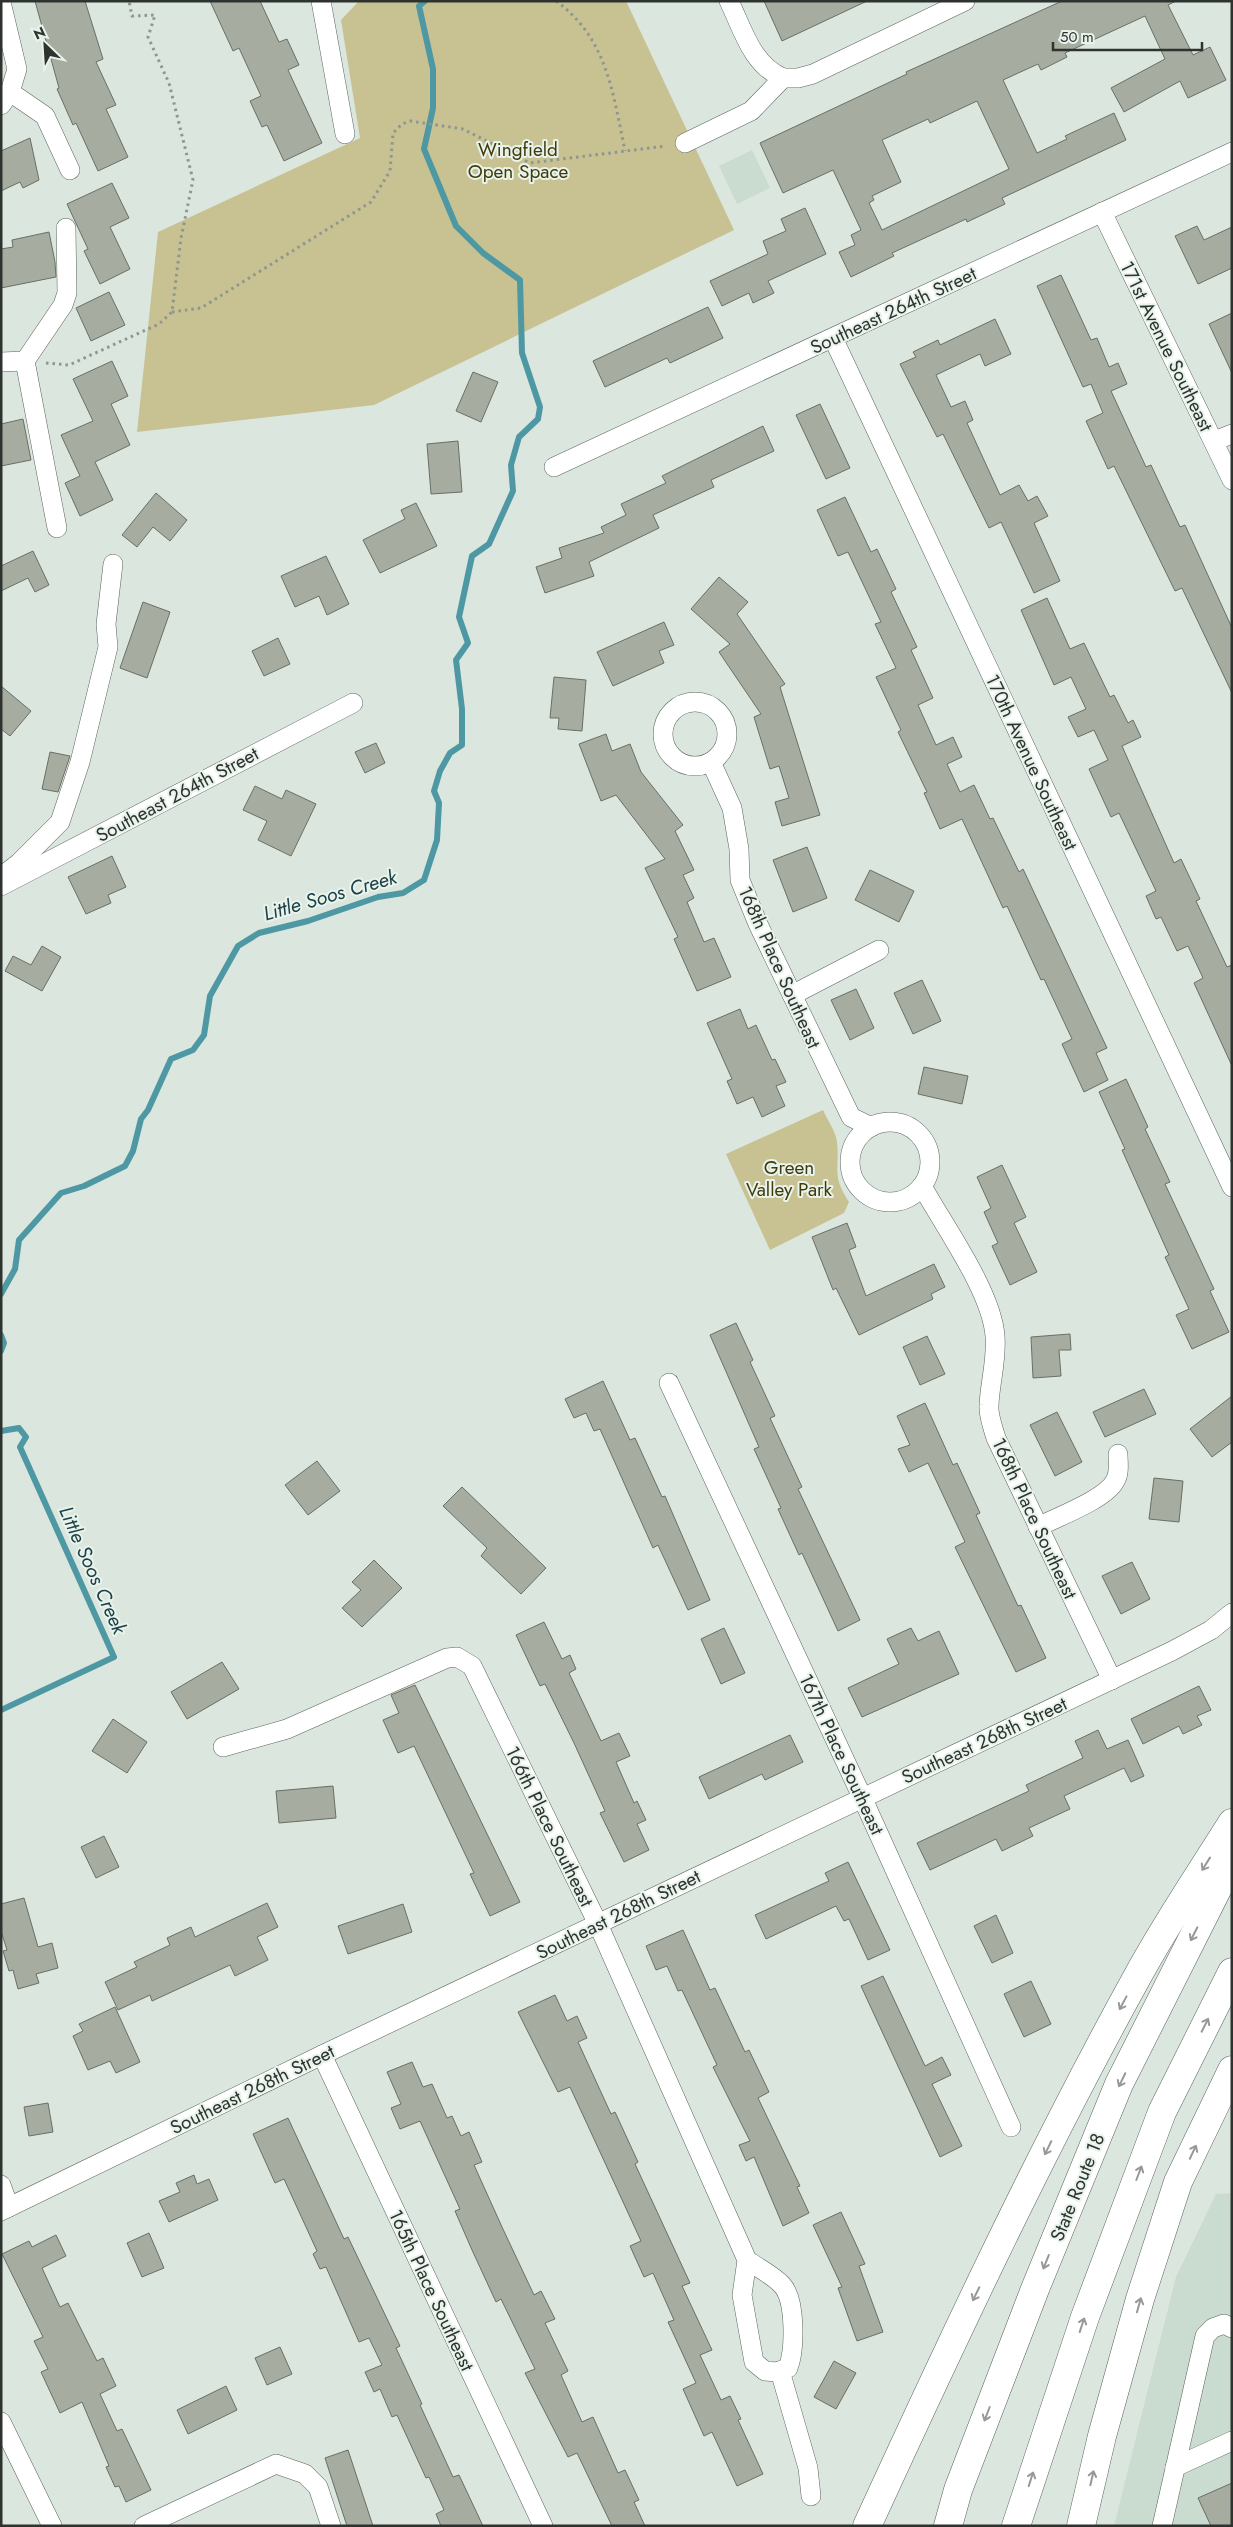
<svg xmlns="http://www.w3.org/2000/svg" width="1233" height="2527" font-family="Jost,sans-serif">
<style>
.built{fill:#cadccf}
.green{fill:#c8c191}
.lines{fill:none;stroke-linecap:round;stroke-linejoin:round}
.stream{stroke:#4e98a4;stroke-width:6}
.building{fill:#a7aca1;stroke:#6a6f65;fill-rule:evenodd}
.minor-casing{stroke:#5a645d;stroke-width:20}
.highway-casing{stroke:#5a645d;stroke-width:29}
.path{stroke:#8e9690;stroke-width:3;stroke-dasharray:2.5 4;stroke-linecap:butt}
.minor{stroke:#fff;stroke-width:19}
.highway{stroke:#fff;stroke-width:28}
.oneway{stroke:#979998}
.labels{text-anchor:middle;stroke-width:4;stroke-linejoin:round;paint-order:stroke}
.park-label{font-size:19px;fill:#413a0c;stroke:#e8f3eb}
.street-label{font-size:19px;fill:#2f3330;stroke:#e8f3eb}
.water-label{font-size:20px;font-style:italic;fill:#1e4148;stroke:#e8f3eb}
</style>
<rect width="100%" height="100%" fill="#dbe6de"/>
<g class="built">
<path d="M752,150L770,188L737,204L719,166Z"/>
<path d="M1232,2193V2526H1114L1176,2277L1216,2194Z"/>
</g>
<g class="green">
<path d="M359,1H626L734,230L374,405L137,432L158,232L360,138L341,20Z"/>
<path d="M823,1110C827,1119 836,1132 837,1142C840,1169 831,1175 849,1202L844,1213L770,1250L726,1154Z"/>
</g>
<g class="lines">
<g class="stream">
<path d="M1,1294L15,1269L19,1240L61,1193L84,1186L125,1166L133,1151L141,1119L148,1110L171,1059L193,1050L204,1035L210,996L238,946L259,933L308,921L378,897L403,893L424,880L437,840L439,803L434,791L440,771L450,753L462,745V709L456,660L468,643L459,617L472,556L489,544L513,491L511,465L519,437L538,419L540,407L522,353L520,280L483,253L456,226L424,149L433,108V69L419,6L425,1"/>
<path d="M1,1335L4,1343L1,1351"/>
<path d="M1,1431L19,1428L26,1437L20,1447L114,1657L1,1710"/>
</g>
</g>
<g class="building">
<path d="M35,1H85L103,59L96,62L116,105L106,109L128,157L98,171L76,123L73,125L57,89L59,88Z"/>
<path d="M210,1H260L279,42L287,39L299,65L288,70L322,143L284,161L267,125L262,127L250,101L261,96L239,48L233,51Z"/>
<path d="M764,1H867L782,41Z"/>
<path d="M1062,1H1176L1168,5L1193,55L1210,47L1226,80L1188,98L1180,81L1124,112L1111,88L1165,59L1145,16L1065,53L1067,57L1041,70L1038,64L1003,80L1037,153L1067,139L1065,136L1114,113L1126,140L1002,198L1005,204L967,222L966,219L892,253L894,256L851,277L839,252L855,245L851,235L861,230L833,170L783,193L760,143L907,74L906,72ZM977,101L1009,169L882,230L869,203L874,200L872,196L901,182L882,140L928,119L930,123Z"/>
<path d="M30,138L39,180L23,188L20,182L1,191V151Z"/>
<path d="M112,183L129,218L110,227L130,269L100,284L84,251L88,249L67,204Z"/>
<path d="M805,208L826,254L768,281L774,293L753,303L749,293L722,306L710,281L768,254L763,241L786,231L781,219Z"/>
<path d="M1197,226L1204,240L1232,227V268L1198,284L1175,236Z"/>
<path d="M49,232L55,262L56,277L1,288V249L13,247L12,240Z"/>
<path d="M1061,275L1091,340L1097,338L1109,367L1118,363L1127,384L1111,391L1146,467L1151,465L1180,527L1185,525L1232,628V693L1182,588L1175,591L1114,466L1108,469L1086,421L1103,413L1091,384L1083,387L1037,286Z"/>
<path d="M109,292L125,325L91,341L76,308Z"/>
<path d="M708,307L723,338L670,363L667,358L605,387L593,361Z"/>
<path d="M1232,313V373L1209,324Z"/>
<path d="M995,319L1011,354L985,366L980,354L936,375L951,407L965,401L973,420L967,423L1000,495L1019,485L1028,501L1037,496L1048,516L1034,523L1060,581L1034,593L1001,522L989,528L943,434L937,437L900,364L916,357L913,352L938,340L940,345Z"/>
<path d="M112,361L128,396L111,404L130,445L95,462L113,500L80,516L65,483L80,476L61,435L93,421L73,379Z"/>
<path d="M473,372L498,382L481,422L456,411Z"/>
<path d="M820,404L850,468L826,479L796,415Z"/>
<path d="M23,419L31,460L1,466V424Z"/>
<path d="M763,426L774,451L711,480L714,487L653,515L659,528L589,562L594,576L545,593L536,567L562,558L559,548L604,533L601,527L626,515L621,504L666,483L662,476Z"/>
<path d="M458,441L462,492L431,494L427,444Z"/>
<path d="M156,493L187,520L170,541L153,527L137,547L122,535Z"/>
<path d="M845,497L871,552L877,549L896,589L891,592L917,647L911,650L933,698L918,705L936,745L953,737L962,757L947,764L960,792L974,785L990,819L993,818L1019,872L1023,869L1107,1048L1096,1053L1108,1080L1084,1092L1062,1044L1072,1039L1044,979L1041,980L1007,906L1003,908L962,819L940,829L924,793L927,792L898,732L901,730L876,677L896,668L875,624L881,622L848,552L838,556L817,510Z"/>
<path d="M416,503L437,546L380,573L363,540L405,519L401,510Z"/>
<path d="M33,551L49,585L35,592L28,578L1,591V566Z"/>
<path d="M326,556L349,604L327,615L319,596L295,607L281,576Z"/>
<path d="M719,577L748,602L737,614L785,684L780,687L820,815L782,826L775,802L789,798L779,766L770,769L754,717L761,714L719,652L730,644L691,609Z"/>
<path d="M1047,598L1070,649L1084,643L1110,697L1114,695L1128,723L1133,720L1141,737L1122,746L1174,863L1181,859L1200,899L1196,901L1227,967L1232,965V1066L1194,983L1203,978L1188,946L1177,951L1161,917L1156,919L1146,896L1156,891L1119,813L1111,817L1089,769L1108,760L1094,730L1078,737L1068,717L1086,709L1071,677L1054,685L1021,610Z"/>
<path d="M143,602L170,612L147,678L120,668Z"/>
<path d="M664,622L674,645L659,651L664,663L613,686L597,652Z"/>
<path d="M278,638L290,664L264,676L252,651Z"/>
<path d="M554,677L586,680L582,731L558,729L559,718H550Z"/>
<path d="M1,686L31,711L10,736L1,729Z"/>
<path d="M606,734L612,751L630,744L641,772L683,825L675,831L694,870L683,875L694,898L687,902L704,942L714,938L731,977L697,991L674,939L678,937L645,868L665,859L616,795L601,801L579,744Z"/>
<path d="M376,743L385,763L365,773L355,752Z"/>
<path d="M50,752L70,756L58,792L42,789Z"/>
<path d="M255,786L282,799L286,790L316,804L291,856L258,840L267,821L243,810Z"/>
<path d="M807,847L827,898L793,912L773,860Z"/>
<path d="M112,856L126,887L108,895L111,903L86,914L68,877Z"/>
<path d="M870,870L914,891L899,922L855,900Z"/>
<path d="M42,946L61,957L42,991L5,971L13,956L31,965Z"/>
<path d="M922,980L941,1021L913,1034L894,993Z"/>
<path d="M856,989L874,1028L850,1040L831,1000Z"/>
<path d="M740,1009L748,1029L756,1025L772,1060L775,1059L786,1082L776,1086L785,1106L762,1117L753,1097L737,1104L727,1081L732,1079L707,1023Z"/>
<path d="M924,1067L968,1076L962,1104L918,1094Z"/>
<path d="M1126,1079L1148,1127L1145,1129L1170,1182L1165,1184L1214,1289L1210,1291L1229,1332L1192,1349L1176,1315L1189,1309L1165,1257L1169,1255L1122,1150L1125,1149L1099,1092Z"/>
<path d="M1002,1165L1026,1217L1014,1223L1037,1272L1010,1285L992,1246L998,1243L984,1212L991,1208L977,1177Z"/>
<path d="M847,1223L856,1247L849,1250L866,1296L934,1264L945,1287L931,1294L933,1299L859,1335L836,1288L833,1290L812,1237Z"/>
<path d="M736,1323L753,1360L750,1362L775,1416L770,1418L802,1487L798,1489L860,1620L838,1631L802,1553L799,1555L778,1509L781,1508L754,1449L759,1447L710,1335Z"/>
<path d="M1070,1334L1071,1350H1059L1061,1376L1033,1378L1031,1337Z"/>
<path d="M927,1336L945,1374L920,1385L903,1347Z"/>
<path d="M603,1381L630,1440L635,1438L662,1497L665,1496L710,1600L688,1610L658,1545L653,1548L600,1429L594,1431L586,1413L574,1418L565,1399Z"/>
<path d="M1144,1389L1156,1414L1105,1437L1093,1412Z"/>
<path d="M1232,1396V1442L1212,1457L1190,1429Z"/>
<path d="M925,1403L953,1465L957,1463L980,1513L976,1515L1018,1606L1021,1605L1046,1658L1016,1672L955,1547L965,1542L928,1463L909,1472L898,1449L910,1445L897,1416Z"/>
<path d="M1057,1412L1082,1462L1055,1476L1030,1425Z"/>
<path d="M317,1461L340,1491L308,1515L285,1485Z"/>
<path d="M1154,1478L1183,1481L1179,1522L1149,1519Z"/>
<path d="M462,1487L546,1568L521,1594L481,1556L487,1548L443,1506Z"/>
<path d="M374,1560L402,1588L362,1627L342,1608L361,1590L352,1582Z"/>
<path d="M1132,1562L1150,1599L1121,1614L1102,1576Z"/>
<path d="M544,1622L562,1659L570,1655L576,1669L569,1673L601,1741L619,1733L630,1756L616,1762L634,1803L637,1801L646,1820L637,1824L649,1850L624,1862L600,1813L605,1811L574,1743L545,1684L540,1686L516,1635Z"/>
<path d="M724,1628L745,1673L721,1684L701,1639Z"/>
<path d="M911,1628L918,1641L939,1631L959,1674L862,1717L848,1688L899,1664L887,1639Z"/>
<path d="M222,1662L239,1689L187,1719L171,1692Z"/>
<path d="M415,1685L520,1902L490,1916L470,1874L474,1873L414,1746L398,1753L383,1720L399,1713L391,1695Z"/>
<path d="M1199,1686L1211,1710L1197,1716L1202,1725L1183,1734L1179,1726L1143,1744L1131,1719Z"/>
<path d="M113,1719L147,1742L127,1773L92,1751Z"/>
<path d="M1098,1730L1107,1749L1128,1740L1144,1776L1131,1782L1124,1768L1064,1796L1070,1809L1029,1828L1033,1836L1002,1851L996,1839L930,1870L917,1843L1029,1791L1026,1785L1083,1758L1075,1741Z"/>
<path d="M790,1735L803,1762L765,1780L762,1774L709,1799L699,1777Z"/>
<path d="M333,1786L336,1818L279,1823L276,1791Z"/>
<path d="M104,1836L119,1867L96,1878L81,1847Z"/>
<path d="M848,1862L890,1950L868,1960L849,1919L844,1921L836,1906L766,1939L755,1915L829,1881L825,1873Z"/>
<path d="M24,1898L38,1947L52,1943L58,1968L36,1974L39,1983L18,1989L13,1970L9,1971L3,1951L7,1950L1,1931V1904Z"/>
<path d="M267,1903L278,1927L257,1937L268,1960L235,1976L230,1965L152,2001L150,1995L118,2010L105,1982L137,1967L134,1962L170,1945L167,1938L191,1927L195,1937Z"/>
<path d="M403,1904L412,1932L348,1954L338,1926Z"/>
<path d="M996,1915L1013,1953L992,1963L974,1926Z"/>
<path d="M683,1930L710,1990L715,1988L745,2052L749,2050L769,2092L758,2098L800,2186L797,2187L809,2213L783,2226L754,2157L746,2161L739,2145L750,2141L713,2067L717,2065L682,1990L678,1991L667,1966L656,1970L646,1946Z"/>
<path d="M883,1976L925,2066L942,2057L951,2075L932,2084L962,2146L940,2157L861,1986Z"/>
<path d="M1031,1981L1051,2024L1024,2037L1004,1994Z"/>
<path d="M555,1995L567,2021L577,2016L587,2038L578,2042L611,2114L615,2112L638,2162L635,2164L690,2283L682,2286L712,2350L700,2355L721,2400L730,2396L741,2419L738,2420L763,2474L737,2486L712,2432L704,2436L683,2389L696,2383L668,2322L674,2320L653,2273L644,2277L630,2246L641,2241L618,2191L570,2087L558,2092L518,2012Z"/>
<path d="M115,2007L140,2062L116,2073L110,2061L88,2070L73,2036L83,2031L79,2024Z"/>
<path d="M412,2062L423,2087L432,2084L447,2118L452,2116L461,2136L469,2132L482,2162L474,2165L502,2227L534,2295L541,2291L555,2319L545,2323L568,2371L561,2375L582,2422L593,2417L618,2473L625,2470L639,2500L634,2502L645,2526H612L577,2453L568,2457L525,2373L535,2369L501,2299L496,2302L472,2250L455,2211L460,2209L420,2121L400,2129L391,2108L401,2104L387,2072Z"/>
<path d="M48,2103L53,2132L29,2136L24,2107Z"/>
<path d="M288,2118L344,2239L348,2237L400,2346L396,2348L422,2404L420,2405L453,2477L459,2475L483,2526H441L436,2514L444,2510L429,2477L426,2478L397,2415L392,2417L380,2389L374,2392L365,2372L382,2365L369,2338L359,2342L326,2267L320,2269L313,2254L317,2251L284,2179L275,2183L253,2134Z"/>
<path d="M194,2175L197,2184L209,2179L218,2200L169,2222L159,2201L180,2192L176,2183Z"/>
<path d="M841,2212L865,2264L859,2266L883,2332L857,2341L838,2288L842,2287L813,2225Z"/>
<path d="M149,2233L164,2268L142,2277L127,2243Z"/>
<path d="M56,2235L66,2256L42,2268L60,2307L68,2303L97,2361L103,2358L116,2386L100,2394L117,2431L122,2429L151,2490L126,2502L119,2486L115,2487L106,2467L109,2466L82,2402L60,2413L41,2372L48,2369L34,2341L43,2337L2,2254L29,2241L32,2247Z"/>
<path d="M280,2347L292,2374L267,2385L255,2358Z"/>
<path d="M834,2361L856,2373L836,2409L814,2397Z"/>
<path d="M226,2386L237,2410L188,2434L177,2410Z"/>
<path d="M348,2450L373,2526H347L325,2458Z"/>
<path d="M1232,2483V2526H1211L1198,2498Z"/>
</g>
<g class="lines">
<g class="minor-casing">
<g id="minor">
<path d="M321,1L345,134"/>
<path d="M729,1C743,30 752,65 783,78"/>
<path d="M1,2L17,69L10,92L1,105"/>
<path d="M10,92L45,116L70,170"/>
<path d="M685,143L751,111L783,78H798L813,74L965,1"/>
<path d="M1102,212L1232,480"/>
<path d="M833,338L1232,1187"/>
<path d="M1,362L25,361"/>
<path d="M1214,441L1232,434"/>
<path d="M554,467L1232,152"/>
<path d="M57,528L25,361L63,305L67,293L66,228"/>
<circle cx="695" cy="734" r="32"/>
<path d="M711,762L732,808L739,849L740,880L758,924L851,1117L871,1127"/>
<path d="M1,877L19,863L60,822L80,762L108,647L106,624L113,564"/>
<path d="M1,886L353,703"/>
<path d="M792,995L879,950"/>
<circle cx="890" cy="1162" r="40"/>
<path d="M922,1186C944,1226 992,1292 995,1336C997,1360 990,1382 989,1405C988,1415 993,1428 996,1438L1112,1680"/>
<path d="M669,1383L862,1797L1011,2127"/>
<path d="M1038,1527C1057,1517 1106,1499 1115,1481C1120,1473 1118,1462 1118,1454"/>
<path d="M223,1747L287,1729L447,1658L457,1657L472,1666L598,1924L747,2260C758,2268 773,2275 782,2285C796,2300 795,2350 788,2368L777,2372L765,2371L754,2362L742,2295L747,2260"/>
<path d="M322,2055L543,2526"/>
<path d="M1,2185L9,2207"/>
<path d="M1,2211L322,2055L1172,1651L1211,1630L1232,1613"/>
<path d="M780,2371L808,2468L811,2496"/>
<path d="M1,2422L52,2526"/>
<path d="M1175,2467L1232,2441"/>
<path d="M144,2526L276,2464L305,2474L318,2487L331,2526"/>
<path d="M1162,2526L1205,2336L1213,2328L1224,2324L1232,2328"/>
</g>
</g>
<g class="highway-casing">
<g id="highway">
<path d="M867,2526C952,2341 1038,2157 1136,1979C1165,1925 1200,1874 1232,1823"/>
<path d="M948,2526L958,2490L1035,2289L1119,2084L1232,1860"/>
<path d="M1016,2526L1085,2317L1162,2112L1232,1972"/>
<path d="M1081,2526L1102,2436L1140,2299L1178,2182L1232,2070"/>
</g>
</g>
<g class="path">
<path d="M556,1C607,38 613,93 625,151"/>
<path d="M172,312L201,308L371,202L390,171L393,133L402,124L410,121L463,129L530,163L666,146"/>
<path d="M46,363L69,365L159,324L172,312L181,238L193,180L169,83L148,37L155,15L132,16L129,1"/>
</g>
<use href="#minor" class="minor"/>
<use href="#highway" class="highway"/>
</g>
<defs><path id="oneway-shaft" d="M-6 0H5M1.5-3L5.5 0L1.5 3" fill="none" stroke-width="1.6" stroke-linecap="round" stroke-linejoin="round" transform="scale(1.25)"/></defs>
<g class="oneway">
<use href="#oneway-shaft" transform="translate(1206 1864) rotate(122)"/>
<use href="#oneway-shaft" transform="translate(1194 1934) rotate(117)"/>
<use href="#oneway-shaft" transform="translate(1123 2003) rotate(118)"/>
<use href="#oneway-shaft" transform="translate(1205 2025) rotate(-63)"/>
<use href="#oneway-shaft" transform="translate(1122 2080) rotate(116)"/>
<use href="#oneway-shaft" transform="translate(1048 2148) rotate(116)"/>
<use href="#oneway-shaft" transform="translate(1193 2152) rotate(-65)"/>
<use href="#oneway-shaft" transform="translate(1139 2173) rotate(-69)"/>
<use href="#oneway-shaft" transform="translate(1046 2262) rotate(112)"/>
<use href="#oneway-shaft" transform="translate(976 2294) rotate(116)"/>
<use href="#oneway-shaft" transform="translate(1139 2305) rotate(-74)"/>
<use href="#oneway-shaft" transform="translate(1082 2325) rotate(-72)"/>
<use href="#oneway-shaft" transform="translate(987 2414) rotate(111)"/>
<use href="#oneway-shaft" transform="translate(1092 2478) rotate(-77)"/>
<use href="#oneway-shaft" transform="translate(1031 2479) rotate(-72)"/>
</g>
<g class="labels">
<g class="park-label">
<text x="518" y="156">Wingfield<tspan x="518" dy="22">Open Space</tspan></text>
<text x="789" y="1174">Green<tspan x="789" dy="22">Valley Park</tspan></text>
</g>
<g class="street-label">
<text transform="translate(893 310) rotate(-25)" y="7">Southeast 264th Street</text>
<text transform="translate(1167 346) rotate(64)" y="7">171st Avenue Southeast</text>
<text transform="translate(1032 762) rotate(65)" y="7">170th Avenue Southeast</text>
<text transform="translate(177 794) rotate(-28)" y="7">Southeast 264th Street</text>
<text transform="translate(780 967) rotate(66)" y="7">168th Place Southeast</text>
<text transform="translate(1035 1518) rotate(65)" y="7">168th Place Southeast</text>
<text transform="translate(984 1740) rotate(-25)" y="7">Southeast 268th Street</text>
<text transform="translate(842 1754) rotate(65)" y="7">167th Place Southeast</text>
<text transform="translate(550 1826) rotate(64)" y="7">166th Place Southeast</text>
<text transform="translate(618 1914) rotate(-26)" y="7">Southeast 268th Street</text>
<text transform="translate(252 2089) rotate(-26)" y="7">Southeast 268th Street</text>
<text transform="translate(1077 2187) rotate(-68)" y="7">State Route 18</text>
<text transform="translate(432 2290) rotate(65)" y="7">165th Place Southeast</text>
</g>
<g class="water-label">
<text transform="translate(330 895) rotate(-16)" y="7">Little Soos Creek</text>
<text transform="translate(93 1570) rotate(66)" y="7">Little Soos Creek</text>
</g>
</g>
<rect width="1233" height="2527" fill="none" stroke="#2f3330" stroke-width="5"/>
<g transform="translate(45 45) rotate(335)" stroke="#e8f3eb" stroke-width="4" paint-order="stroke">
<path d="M0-4L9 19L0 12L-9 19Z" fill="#2f3330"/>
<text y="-8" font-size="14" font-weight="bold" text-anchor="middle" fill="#2f3330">N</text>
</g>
<path d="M1053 42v8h149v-8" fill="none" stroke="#2f3330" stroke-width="2.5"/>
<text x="1060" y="42" font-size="15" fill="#2f3330" stroke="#e8f3eb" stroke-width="4" paint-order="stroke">50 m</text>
</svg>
